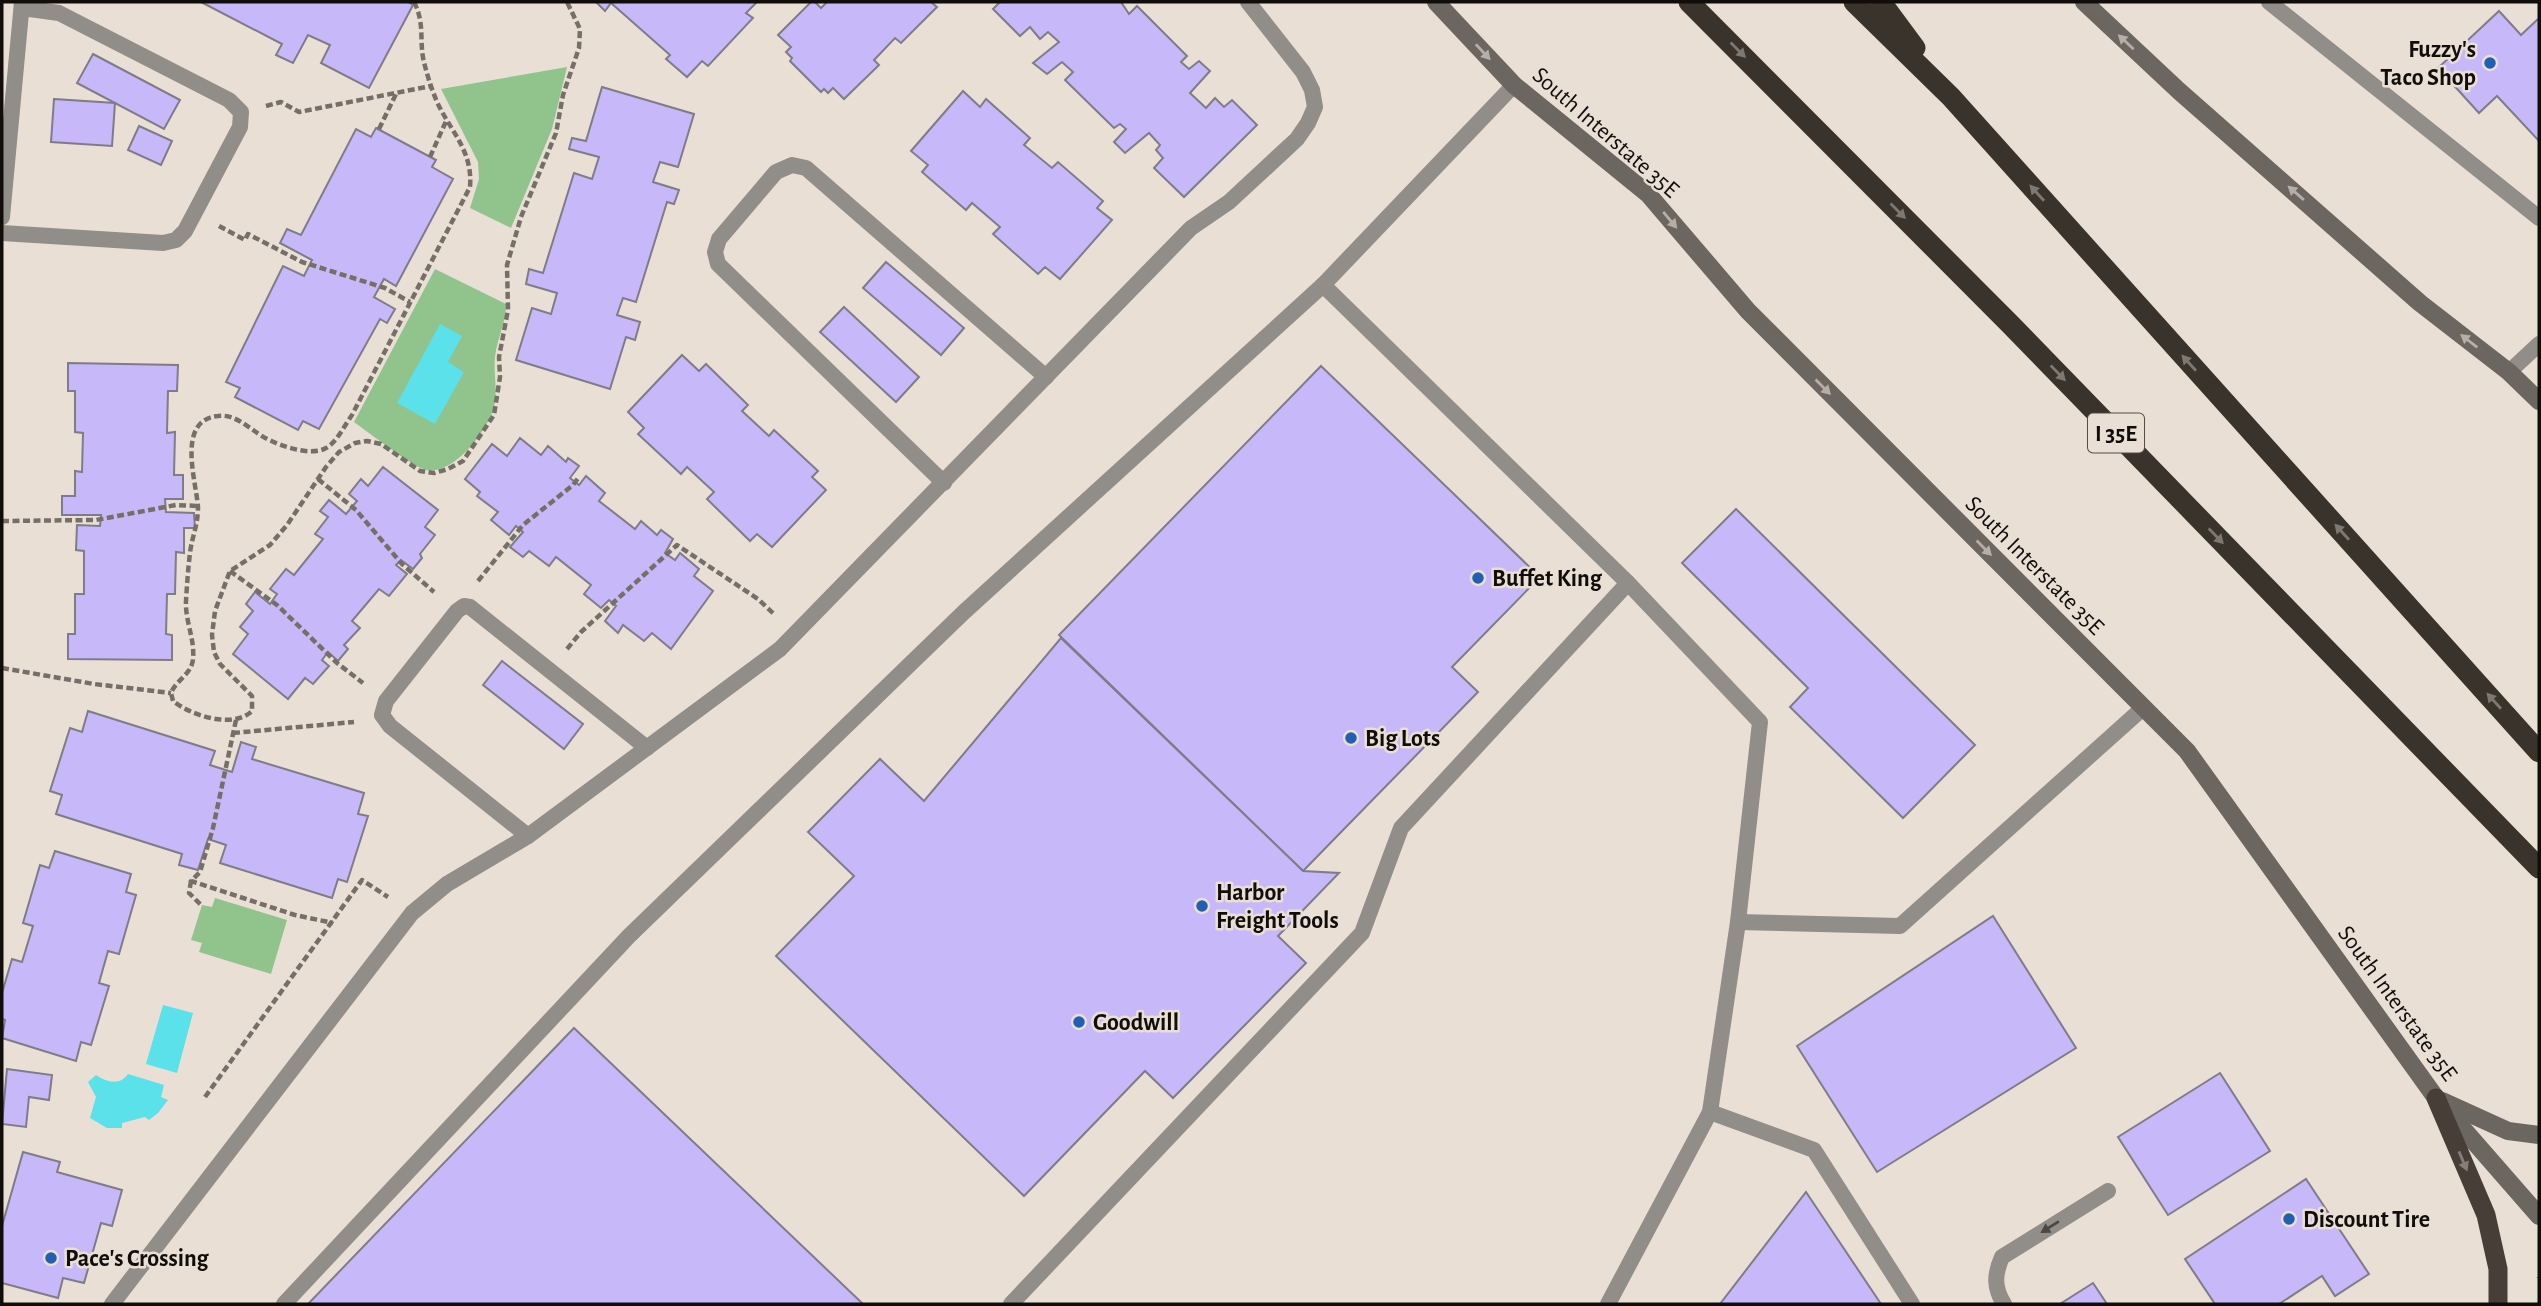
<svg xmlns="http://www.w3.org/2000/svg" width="2541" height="1306" font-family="'Alegreya Sans',sans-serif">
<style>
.green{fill:#90c48c}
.water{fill:#5ae1e9}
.building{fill:#c7b8fa;stroke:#7e7c88;stroke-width:2}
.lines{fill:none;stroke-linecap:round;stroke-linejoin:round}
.path{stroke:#766f68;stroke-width:4.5;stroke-dasharray:7 3.5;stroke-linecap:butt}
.service{stroke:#918d89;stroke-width:16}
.secondary{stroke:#6b665f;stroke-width:18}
.trunk{stroke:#463e37;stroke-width:19}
.motorway{stroke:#3a332b;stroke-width:21}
.oneway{fill:#b7afa6}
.oneway2{fill:#80786f}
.oneway3{fill:#887e76}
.oneway4{fill:#4b4743}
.poi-dot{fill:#2160b1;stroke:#eadfd5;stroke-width:2.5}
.labels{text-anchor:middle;stroke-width:5;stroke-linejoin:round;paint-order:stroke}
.shield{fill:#eadfd5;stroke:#524c47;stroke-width:2}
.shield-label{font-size:23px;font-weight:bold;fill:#110d0a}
.poi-label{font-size:24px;font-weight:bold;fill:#110d0a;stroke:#eadfd5;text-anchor:start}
.street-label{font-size:24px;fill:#110d0a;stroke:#eadfd5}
</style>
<rect width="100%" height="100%" fill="#eadfd5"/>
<g class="green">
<path d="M567,67L552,129L511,228L470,208L479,179L478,162L441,89Z"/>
<path d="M435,269L506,304C506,323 497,338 495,357C493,374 499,393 493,410C485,434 453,475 426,470C413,467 368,432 354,422Z"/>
<path d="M215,898L287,920L271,974L199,952L202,943L191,940L202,905L212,907Z"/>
</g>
<g class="water">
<path d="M440,324L462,336L448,362L464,372L435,424L397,403Z"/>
<path d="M163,1005L193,1013L177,1073L146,1064Z"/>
<path d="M128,1074L164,1085L161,1097L168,1100L158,1113L149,1120L145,1117L122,1123V1128H107L90,1118L96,1097L88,1082L96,1075C106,1082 120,1086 128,1074Z"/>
</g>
<g class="building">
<path d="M201,2H408L413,5L369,88L321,63L330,45L308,35L293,63L276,55L282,44Z"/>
<path d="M596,2H757L746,13L753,18L708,66L702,61L687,77L666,59L670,55L611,3L605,11Z"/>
<path d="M811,2H815L821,8L827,2H931L937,7L901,43L895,38L874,60L879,65L844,99L833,88L828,93L824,89L821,92L790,61L792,58L786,52L791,47L778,35Z"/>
<path d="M1000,2H1121L1129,14L1137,6L1187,56L1181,62L1189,69L1199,61L1210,71L1190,93L1206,108L1215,98L1224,107L1232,100L1257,125L1184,197L1154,168L1163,158L1156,150L1160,145L1149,133L1125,153L1114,142L1126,129L1120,124L1114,128L1065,80L1073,72L1062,62L1047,74L1033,63L1059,42L1048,32L1040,39L1030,27L1020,36L993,9Z"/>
<path d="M2499,11L2521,35L2539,18V141L2497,96L2479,113L2438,68Z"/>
<path d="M93,54L180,100L164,129L77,83Z"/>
<path d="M602,87L694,114L678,167L660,162L653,182L679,190L674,204L667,202L636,302L623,298L617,315L640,322L635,340L626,337L610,389L516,360L532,308L551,314L557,293L526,284L529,269L543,273L574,173L592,179L599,157L569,149L572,138L586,141Z"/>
<path d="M963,91L980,107L986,99L1030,138L1024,145L1052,168L1058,162L1103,201L1097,208L1112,220L1060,279L1045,267L1038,274L993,234L1000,227L972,203L966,210L922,172L928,165L911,151Z"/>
<path d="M54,99L115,103L112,146L51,142Z"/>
<path d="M139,126L172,141L161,165L128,150Z"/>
<path d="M376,128L436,160L432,167L453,179L396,286L384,279L374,297L395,309L387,323L380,319L319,429L303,421L298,430L235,397L240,388L226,382L283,266L304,276L312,260L280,243L287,229L301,235L356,129L371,137Z"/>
<path d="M886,262L964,328L941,355L863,288Z"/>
<path d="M844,307L919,377L896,402L820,332Z"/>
<path d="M682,355L699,371L706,364L748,405L742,411L769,436L774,430L818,471L812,477L826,490L772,547L757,534L750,541L707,499L714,492L687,467L681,474L638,434L644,428L628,412Z"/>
<path d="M68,363L178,365L177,391H168L167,433L175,432L174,475H183V499H165L166,512L194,513L195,528H184V553L176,552L175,594H167L166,634L172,635V660L68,659V634H75V594H84V551L76,550L77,525L100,526L101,515H62V496H75V471L82,472L83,433L75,432V391H68Z"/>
<path d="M1321,366L1540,577L1452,667L1478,692L1303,871L1059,635Z"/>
<path d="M520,438L541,455L548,446L566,462L568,458L579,466L570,478L579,485L586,476L605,493L599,501L635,529L641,521L657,535L661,530L673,539L665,553L675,560L680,553L699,569L694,576L713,591L671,649L652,633L644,641L623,625L618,633L605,621L616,606L609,600L601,608L584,594L591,585L556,557L549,566L529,551L523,557L510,547L523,532L516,526L509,535L491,520L498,512L477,496L480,492L465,479L492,444L507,456Z"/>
<path d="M383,467L438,510L425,527L435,535L420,554L422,558L413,569L401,560L396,565L407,574L389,596L379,589L352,621L360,628L344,645L348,649L338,661L328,652L322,660L329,666L313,684L305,678L288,699L233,654L248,634L240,627L253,611L246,604L255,592L270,604L277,594L270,589L286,569L294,575L323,539L315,534L328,517L320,511L329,500L346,514L357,501L349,494L361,479L368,486Z"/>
<path d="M1736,509L1975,745L1903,818L1790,707L1808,688L1682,563Z"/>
<path d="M1061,638L1303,871L1339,873L1278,936L1306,963L1173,1098L1145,1071L1024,1196L776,956L854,876L808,832L880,759L924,801Z"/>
<path d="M502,661L583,724L564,749L483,685Z"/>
<path d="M88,711L215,751L210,765L232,772L241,742L256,747L252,759L364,793L358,814L368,816L347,882L338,879L332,898L220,863L226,845L208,839L198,870L179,865L182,854L56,814L62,795L50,791L70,728L82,732Z"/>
<path d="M55,851L131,874L126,892L136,895L119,954L108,951L99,983L109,986L91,1045L81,1042L76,1061L2,1038L5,1020L2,1019V993L12,959L22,962L33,926L23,923L40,865L49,868Z"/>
<path d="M1993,916L2076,1048L1877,1172L1797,1046Z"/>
<path d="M574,1028L863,1304H308Z"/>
<path d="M7,1069L52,1075L49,1100L29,1097L26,1127L2,1124Z"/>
<path d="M2220,1073L2270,1151L2168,1215L2118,1137Z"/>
<path d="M23,1152L60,1162L57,1172L122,1190L112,1226L101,1223L84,1283L63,1278L58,1298L2,1283V1226Z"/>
<path d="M2306,1179L2369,1274L2335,1296L2322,1276L2279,1304H2215L2185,1259Z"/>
<path d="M1806,1192L1881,1304H1720Z"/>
<path d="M2093,1283L2107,1304H2060Z"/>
</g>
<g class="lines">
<g class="path">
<path d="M414,2C426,25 418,43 425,66C428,78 432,90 437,102C451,132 473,151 470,187L352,415C344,426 337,442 326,448C309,458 270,443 256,432C244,424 233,414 218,416C176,420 196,480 198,507C198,526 192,536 190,553C188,569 187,585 186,601C185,621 195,639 193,659C192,674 176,680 171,693L173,701C192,716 233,729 252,711V696L220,664L214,652L212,635L215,611L230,571L270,545L287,525L326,467L339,452L355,443L367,441L381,444L420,471L434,473L448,469L463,461L494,415L500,377L499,357L508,310L507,265L521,217L556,133L563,95L579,48L580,29L567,2"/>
<path d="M266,106L281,102L299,112L431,86"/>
<path d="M379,129L396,94"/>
<path d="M430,157L447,119"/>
<path d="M219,226L245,240L248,234L302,262L385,288L410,302"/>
<path d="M318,479L356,510L402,564L434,592"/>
<path d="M2,521L96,520L176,505L198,506"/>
<path d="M230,571L277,605L337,663L363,683"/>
<path d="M478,581L523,525L573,485L579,477"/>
<path d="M567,649L581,632L677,545L758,599L774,614"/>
<path d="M2,668L94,684L171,693"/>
<path d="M236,720L213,828L200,872L191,881L295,915L333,923"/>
<path d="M233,733L354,722"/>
<path d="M191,881L189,893L202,906"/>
<path d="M205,1097L362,880L388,897"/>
<path d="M2539,1277V1278"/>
</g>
<g class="service">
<path d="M2269,2L2539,218"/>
<path d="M1514,85L1323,285L1628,583L1760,722L1738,922L1710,1112L1608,1304"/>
<path d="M2,217L22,2"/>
<path d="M2,233L163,243L176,240L185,231L240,127L241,112L229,100L59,13L22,8"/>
<path d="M2509,372L2539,344"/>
<path d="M944,483L718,264L715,252L719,239L776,172L792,165L806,168L1046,377"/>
<path d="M528,836L390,726L382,715L386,701L457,611L464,606L470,607L647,748"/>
<path d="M1738,922L1900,926L2143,708"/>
<path d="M1710,1112L1814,1150L1912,1304"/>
<path d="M112,1304L412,913L447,884L528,836L780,649L1191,228L1229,202L1297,139L1308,123L1315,107L1312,90L1303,72L1248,2"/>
<path d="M284,1304L629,936L964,612L1323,285"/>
<path d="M1011,1304L1362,933L1401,828L1628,583"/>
<path d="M2004,1304C1994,1288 1994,1275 2002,1257L2108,1191"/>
</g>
<g class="secondary">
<path d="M1436,2L1514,85L1648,194L1748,311L2187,751L2436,1098L2539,1216"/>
<path d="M2084,2L2179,91L2420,303L2509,372L2539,401"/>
<path d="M2442,1101L2508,1131L2539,1135"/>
</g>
<path class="trunk" d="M2436,1098L2486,1215L2498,1269V1304"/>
<g class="motorway">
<path d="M1689,2L2011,325L2539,868"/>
<path d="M1854,2L1951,97L2539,752"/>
<path d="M1881,2L1915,48"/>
</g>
</g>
<defs><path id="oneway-solid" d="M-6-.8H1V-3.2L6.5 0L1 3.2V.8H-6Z" transform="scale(1.75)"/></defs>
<g class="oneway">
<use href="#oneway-solid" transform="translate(2126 42) rotate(-137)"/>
<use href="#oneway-solid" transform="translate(1483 52) rotate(47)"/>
<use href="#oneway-solid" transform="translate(2296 193) rotate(-139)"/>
<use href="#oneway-solid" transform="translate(1670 220) rotate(50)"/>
<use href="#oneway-solid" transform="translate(2469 341) rotate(-142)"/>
<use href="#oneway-solid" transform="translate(1823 387) rotate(45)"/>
<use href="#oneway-solid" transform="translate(1984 548) rotate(45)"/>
</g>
<g class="oneway2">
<use href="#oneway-solid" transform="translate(1738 50) rotate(45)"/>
<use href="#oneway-solid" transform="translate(2037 193) rotate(-132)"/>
<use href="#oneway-solid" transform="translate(1898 211) rotate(45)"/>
<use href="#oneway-solid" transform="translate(2189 363) rotate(-132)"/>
<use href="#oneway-solid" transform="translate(2058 373) rotate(46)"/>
<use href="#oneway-solid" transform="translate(2342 532) rotate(-132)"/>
<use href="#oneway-solid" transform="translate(2216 536) rotate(46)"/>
<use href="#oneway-solid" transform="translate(2494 701) rotate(-132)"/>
</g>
<use class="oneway3" href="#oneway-solid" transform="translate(2463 1161) rotate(67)"/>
<use class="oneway4" href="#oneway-solid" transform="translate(2050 1227) rotate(148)"/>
<g class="poi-dot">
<circle cx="2490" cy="63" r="7"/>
<circle cx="1478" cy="578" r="7"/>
<circle cx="1351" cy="738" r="7"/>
<circle cx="1202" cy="906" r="7"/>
<circle cx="1079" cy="1022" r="7"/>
<circle cx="2289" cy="1219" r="7"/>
<circle cx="51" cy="1258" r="7"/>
</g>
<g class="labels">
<rect class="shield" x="2088" y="413.5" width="56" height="39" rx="5"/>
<g class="shield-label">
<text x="2116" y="441">I 35E</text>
</g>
<g class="poi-label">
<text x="2476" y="57" text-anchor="end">Fuzzy's<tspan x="2476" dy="28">Taco Shop</tspan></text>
<text x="1492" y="586">Buffet King</text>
<text x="1365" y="746">Big Lots</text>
<text x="1216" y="900">Harbor<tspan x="1216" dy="28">Freight Tools</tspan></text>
<text x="1093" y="1030">Goodwill</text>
<text x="2303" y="1227">Discount Tire</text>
<text x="65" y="1266">Pace's Crossing</text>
</g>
<g class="street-label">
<text transform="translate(1606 132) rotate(41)" y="8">South Interstate 35E</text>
<text transform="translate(2035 565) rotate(45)" y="8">South Interstate 35E</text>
<text transform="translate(2398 1003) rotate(54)" y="8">South Interstate 35E</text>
</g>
</g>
<rect width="2541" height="1306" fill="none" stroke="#110d0a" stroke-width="7"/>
</svg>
